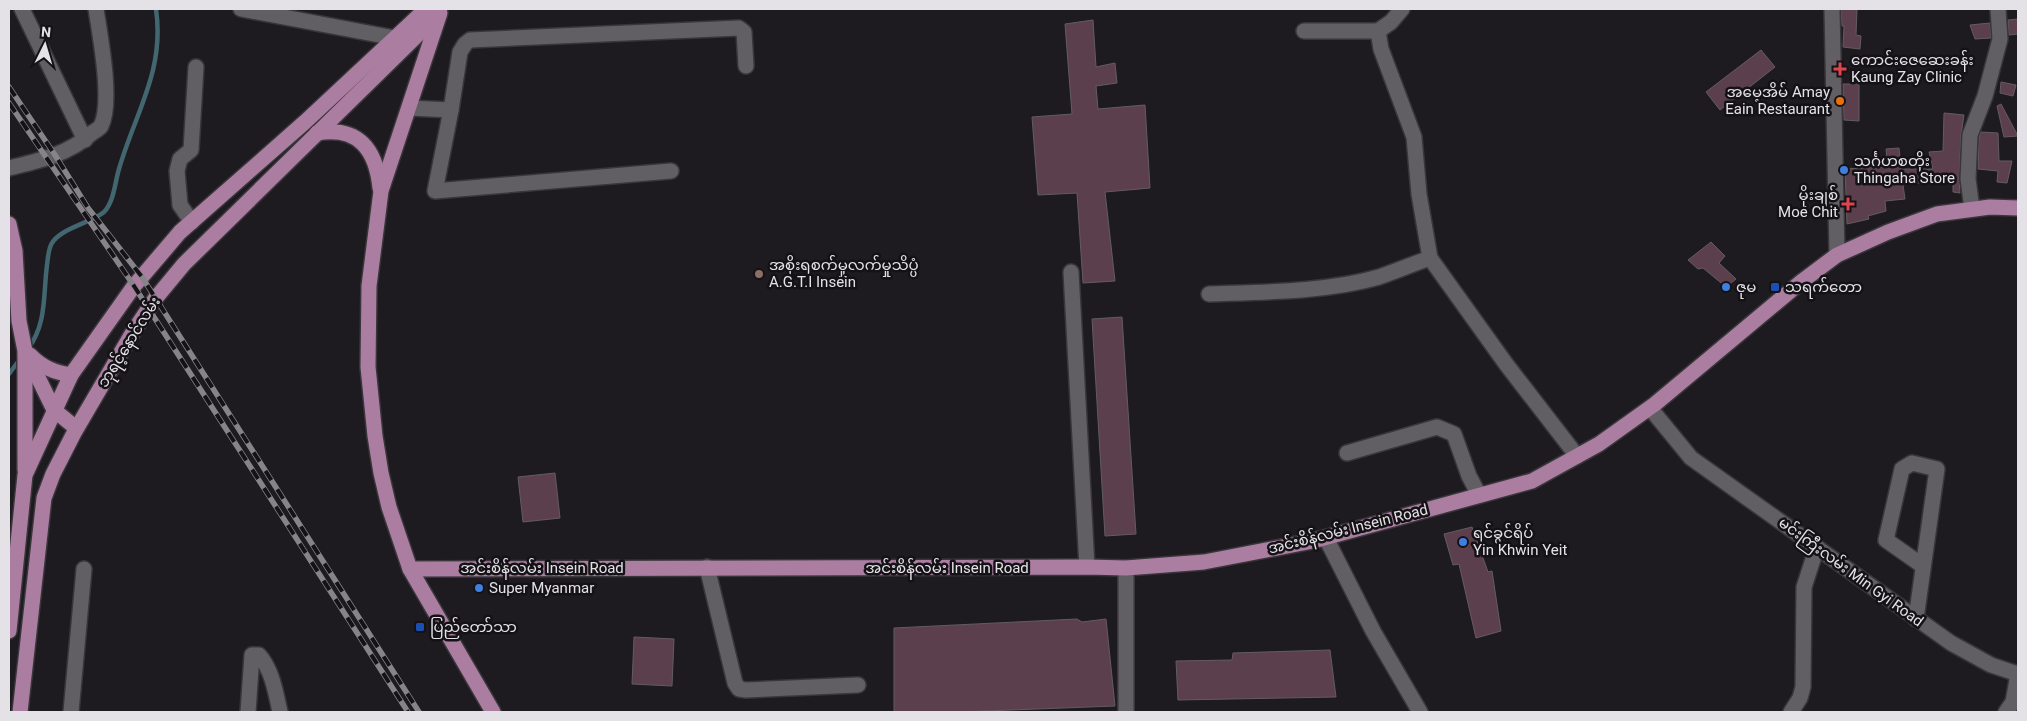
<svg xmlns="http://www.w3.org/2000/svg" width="2027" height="721" font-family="Roboto,'Noto Sans Myanmar',sans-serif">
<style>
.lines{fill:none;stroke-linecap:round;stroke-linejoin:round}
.stream{stroke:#426771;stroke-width:4.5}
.building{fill:#5c3f4d;stroke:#635c5f}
.minor-casing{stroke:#38363a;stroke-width:18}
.major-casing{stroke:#38363a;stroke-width:18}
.minor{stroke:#615e64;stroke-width:15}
.major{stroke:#ab7da1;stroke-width:15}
.rail-casing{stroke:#868488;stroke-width:5.5}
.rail{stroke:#141216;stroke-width:4;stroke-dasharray:11;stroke-linecap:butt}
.health-dot{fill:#e0444e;stroke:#141216;stroke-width:2}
.food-dot{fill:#e8710a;stroke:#141216;stroke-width:2}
.shop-dot{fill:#3f7fe0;stroke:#141216;stroke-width:2}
.education-dot{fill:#8d6e63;stroke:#141216;stroke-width:2}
.transit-dot{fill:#1a4fb4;stroke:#141216;stroke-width:2}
.labels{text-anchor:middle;stroke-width:5;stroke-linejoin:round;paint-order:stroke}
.poi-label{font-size:15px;fill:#e4e2e6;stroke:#141216;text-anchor:start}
.street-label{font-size:15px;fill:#e4e2e6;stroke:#141216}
</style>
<rect width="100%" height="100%" fill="#1e1b20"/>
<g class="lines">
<g class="stream">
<path d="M28,349C47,323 43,296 47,265C48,259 48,249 52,243C61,228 91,223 104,212C114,202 115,182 119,169C135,113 165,71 156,9"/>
<path d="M9,374L20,359"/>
</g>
</g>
<g class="building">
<path d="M1841,9H1857L1856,35L1861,36L1860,49L1843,47L1844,26H1842Z"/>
<path d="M2018,19V34L2009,35L2008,20Z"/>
<path d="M1093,20L1096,67L1115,63L1117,83L1096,86L1098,109L1145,105L1150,188L1105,192L1115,281L1083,283L1077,193L1038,195L1032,117L1072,114L1065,24Z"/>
<path d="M1990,23L1991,38L1975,39L1970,25Z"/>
<path d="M1761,50L1775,67L1720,110L1706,92Z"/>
<path d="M2001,82L2016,85L2013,96L2000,93Z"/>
<path d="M1843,84H1859V121L1844,120Z"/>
<path d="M2001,104L2018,136L2004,137L1997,106Z"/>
<path d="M1944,113L1964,115L1961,135L1959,179L1960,193L1953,192V179L1903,185L1905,199L1885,201L1886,211L1868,216L1869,219L1847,224L1845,168L1861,169L1862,166L1888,168L1886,149L1899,148L1901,169H1933L1929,152L1943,151Z"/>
<path d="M1981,132L1998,133L1999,161H2012L2007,183L1997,182L1998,171L1978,169L1979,137Z"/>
<path d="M1711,242L1725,256L1719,263L1736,279L1726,287L1703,268L1698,269L1688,260Z"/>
<path d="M1122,317L1136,534L1105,536L1092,319Z"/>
<path d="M555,473L560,518L523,522L518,477Z"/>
<path d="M1472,527L1488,572L1492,571L1501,631L1476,638L1459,564L1453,565L1444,534Z"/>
<path d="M1077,619L1082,622L1106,619L1115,706L959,712H894V628Z"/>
<path d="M634,637L674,639L672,686L632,684Z"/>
<path d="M1330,650L1336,697L1178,700L1176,661L1232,660L1233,653Z"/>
</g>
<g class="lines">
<g class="minor-casing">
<g id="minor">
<path d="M22,9L85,140"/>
<path d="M241,9L395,38"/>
<path d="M1402,9L1391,22L1378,31L1381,49L1414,137L1419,194L1430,258L1506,364L1577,456"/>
<path d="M1832,9L1837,255"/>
<path d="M1304,31H1378"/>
<path d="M409,108L451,110L460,52L465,44L470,40L739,28L744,32L746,66"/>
<path d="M451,110L435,191L671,171"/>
<path d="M9,168C39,161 69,154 92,133C95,131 99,129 101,126C113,102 100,36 96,9"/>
<path d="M1972,209L1968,179L1970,135L1985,96L2000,39L1998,9"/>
<path d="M192,222L180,205L177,171L180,159L191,150L196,67"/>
<path d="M1071,272L1087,567"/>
<path d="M1209,294C1263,292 1327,292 1379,277C1396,271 1413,264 1430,258"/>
<path d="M1650,408L1691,458L1951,643L1991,665L2018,674"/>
<path d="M1347,453L1437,427L1454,434L1469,476L1479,495"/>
<path d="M1326,538L1373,631L1420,712"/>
<path d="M707,567L735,683L739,689L746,690L858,685"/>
<path d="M1126,568V712"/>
<path d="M1916,619L1937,469L1912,463L1902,469L1886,540L1923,566"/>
<path d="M71,712L84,569"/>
<path d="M248,712L252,655H259C272,669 276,694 280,712"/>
<path d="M1791,712L1800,698L1803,687L1804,587L1817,547"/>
<path d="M2006,712L2013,702L2018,674"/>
</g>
</g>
<g class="major-casing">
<g id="major">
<path d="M439,16L381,191L369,286L368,367L375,436L381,473L389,507L410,569L493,712"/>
<path d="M317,133C358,126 376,149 380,188"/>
<path d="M9,224L15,251L19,321L25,351L54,410L76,428"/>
<path d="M30,355C43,368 54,372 71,375"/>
<path d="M25,470V353"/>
<path d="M410,569L1087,567L1126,568L1204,562L1313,541L1532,481L1599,444L1655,404L1801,282L1837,255L1888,232L1937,214L1990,207L2018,208"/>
<path d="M9,631L25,475L71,375L134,286L180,232L305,122L426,9"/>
<path d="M20,712L44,498L53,474L74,433L133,332L155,299L184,264L440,13"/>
</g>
</g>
<use href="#minor" class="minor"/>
<use href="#major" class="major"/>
<g class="rail-casing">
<g id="rail">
<path d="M9,87L55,155L88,208L142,277L419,712"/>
<path d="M9,103L134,286L408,712"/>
</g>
</g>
<use href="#rail" class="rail"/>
</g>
<g class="health-dot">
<path d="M1837.5 61.5h5v5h5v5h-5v5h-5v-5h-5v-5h5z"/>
<path d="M1845.5 196.5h5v5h5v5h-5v5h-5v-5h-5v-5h5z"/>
</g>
<circle class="food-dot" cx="1840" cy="101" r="5"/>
<g class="shop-dot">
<circle cx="1844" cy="170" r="5"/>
<circle cx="1726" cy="287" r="5"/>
<circle cx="1463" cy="542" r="5"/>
<circle cx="479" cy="588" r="5"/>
</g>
<circle class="education-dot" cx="759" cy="274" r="5"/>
<g class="transit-dot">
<rect x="1770" y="282" width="10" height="10" rx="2.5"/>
<rect x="415" y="622" width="10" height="10" rx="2.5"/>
</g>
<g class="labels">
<g class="poi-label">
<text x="1851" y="65">ကောင်းဇေဆေးခန်း<tspan x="1851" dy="17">Kaung Zay Clinic</tspan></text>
<text x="1830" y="97" text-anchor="end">အမေ့အိမ် Amay<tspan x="1830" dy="17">Eain Restaurant</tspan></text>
<text x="1854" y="166">သင်္ဂဟစတိုး<tspan x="1854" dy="17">Thingaha Store</tspan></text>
<text x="1838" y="200" text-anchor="end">မိုးချစ်<tspan x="1838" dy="17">Moe Chit</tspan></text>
<text x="769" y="270">အစိုးရစက်မှုလက်မှုသိပ္ပံ<tspan x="769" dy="17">A.G.T.I Insein</tspan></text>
<text x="1736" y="292">ဇုမ</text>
<text x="1785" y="292">သရက်တော</text>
<text x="1473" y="538">ရင်ခွင်ရိပ်<tspan x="1473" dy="17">Yin Khwin Yeit</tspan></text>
<text x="489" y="593">Super Myanmar</text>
<text x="430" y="632">ပြည်တော်သာ</text>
</g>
<g class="street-label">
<text transform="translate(129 342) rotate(-58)" y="5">ဘုရင့်နောင်လမ်း</text>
<text transform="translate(1348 529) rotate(-14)" y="5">အင်းစိန်လမ်း Insein Road</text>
<text x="542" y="573">အင်းစိန်လမ်း Insein Road</text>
<text x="947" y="573">အင်းစိန်လမ်း Insein Road</text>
<text transform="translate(1851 572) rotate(36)" y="5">မင်းကြီးလမ်း Min Gyi Road</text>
</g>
</g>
<rect width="2027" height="721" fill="none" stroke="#e4e2e6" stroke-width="20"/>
<g transform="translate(45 45) rotate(5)" stroke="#141216" stroke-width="4" paint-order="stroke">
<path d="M0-4L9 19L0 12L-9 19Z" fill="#e4e2e6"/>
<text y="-8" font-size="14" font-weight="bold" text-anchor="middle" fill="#e4e2e6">N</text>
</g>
</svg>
